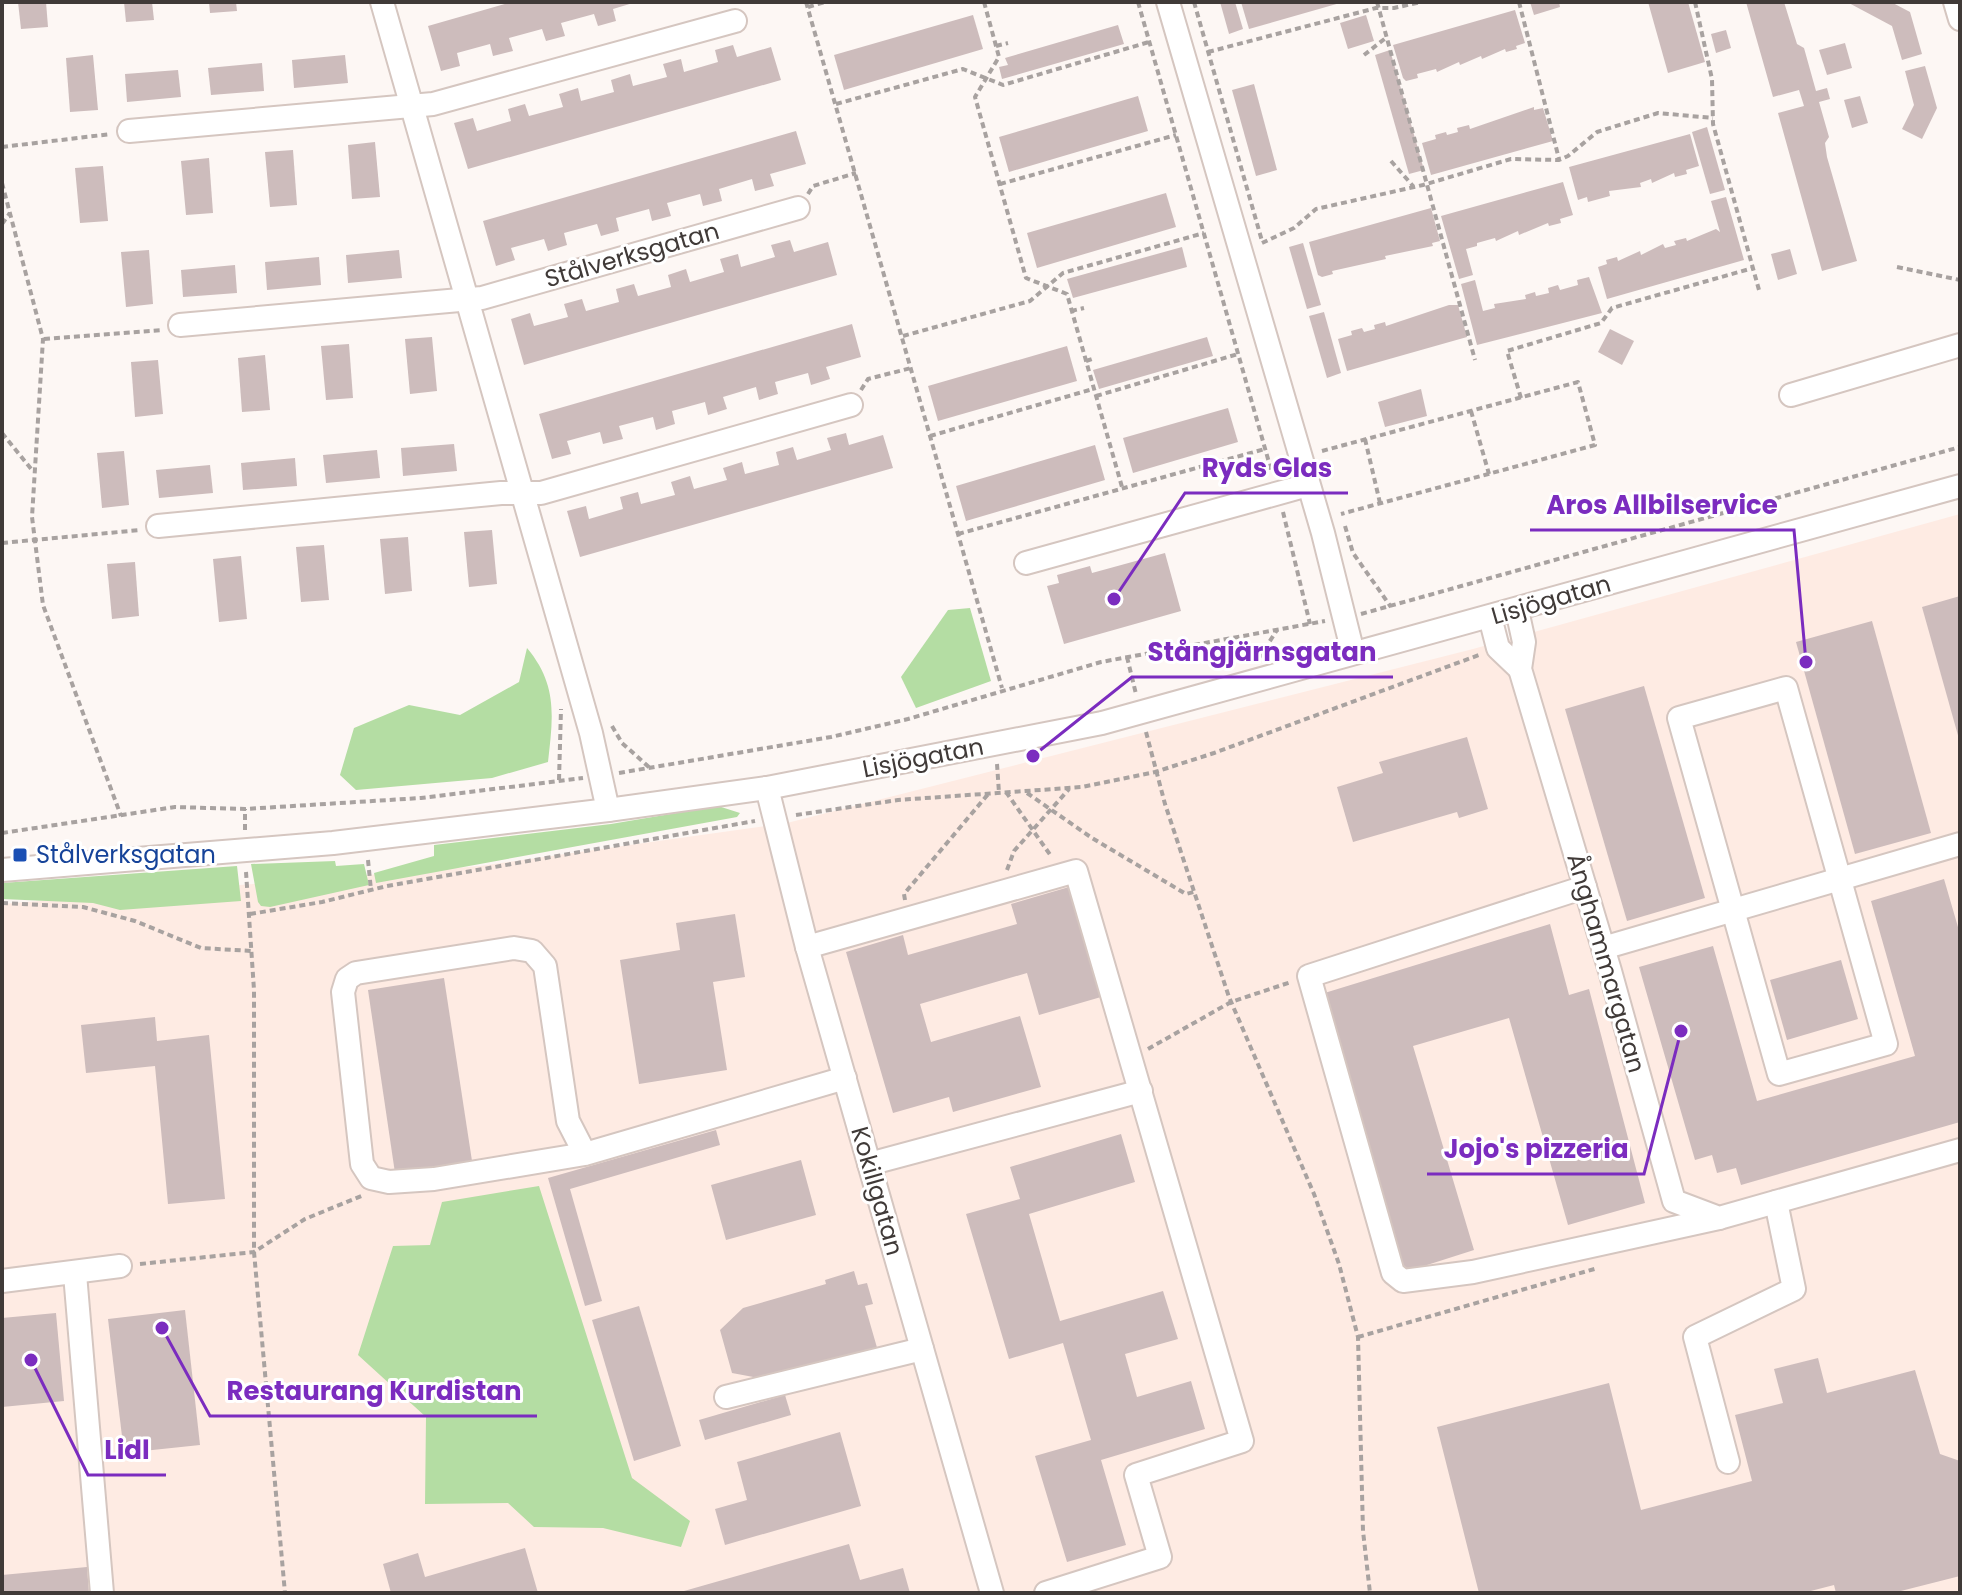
<svg xmlns="http://www.w3.org/2000/svg" width="1962" height="1595" font-family="Poppins,sans-serif">
<style>
.built{fill:#feebe3}
.green{fill:#b4dda3}
.building{fill:#cdbcbc}
.lines{fill:none;stroke-linecap:round;stroke-linejoin:round}
.minor-casing{stroke:#d5c6c0;stroke-width:26}
.path{stroke:#a8a2a0;stroke-width:4;stroke-dasharray:6 4;stroke-linecap:butt}
.minor{stroke:#fff;stroke-width:22}
.transit-dot{fill:#1a4fb4;stroke:#fff;stroke-width:3}
.labels{text-anchor:middle;stroke-width:6;stroke-linejoin:round;paint-order:stroke}
.street-label{font-size:24px;fill:#403a38;stroke:#fff}
.transit-label{font-size:24px;fill:#164399;stroke:#fff;text-anchor:start}
.leader{fill:none;stroke:#7b2cbf;stroke-width:3}
.callout-dot{fill:#7b2cbf;stroke:#fff;stroke-width:3}
.callout-label{font-size:26px;text-anchor:middle;font-weight:bold;fill:#7b2cbf;stroke:#fff;stroke-width:6;stroke-linejoin:round;paint-order:stroke}
</style>
<rect width="100%" height="100%" fill="#fdf7f4"/>
<path class="built" d="M1960,514V1593H2V904L480,866L787,823L1473,649Z"/>
<g class="green">
<path d="M970,608L991,681L916,708L901,677L948,610Z"/>
<path d="M527,648C558,685 553,717 548,762L492,778L356,790L340,775L354,728L409,705L460,715L519,682Z"/>
<path d="M718,806L740,813L737,817L376,883L374,873L434,856V845L611,824Z"/>
<path d="M335,861L336,866L364,864L369,885L270,907L261,906L258,902L251,864Z"/>
<path d="M237,866L241,901L120,910L93,903L2,899V883Z"/>
<path d="M539,1186L632,1478L690,1521L681,1547L603,1528L534,1527L508,1503L425,1504L426,1417L358,1355L393,1246L430,1245L442,1202Z"/>
</g>
<g class="building">
<path d="M18,2H46L48,27L21,29Z"/>
<path d="M124,2H152L154,20L126,22Z"/>
<path d="M209,2H236L237,11L210,13Z"/>
<path d="M512,2H632L633,3L613,9L616,21L598,26L594,14L561,23L565,36L546,41L542,29L509,38L513,51L493,56L490,44L457,53L460,66L441,71L428,26Z"/>
<path d="M1220,2H1235L1243,29L1229,34Z"/>
<path d="M1241,2H1340V3L1249,29Z"/>
<path d="M1530,2H1559L1560,7L1534,15Z"/>
<path d="M1648,2H1688L1705,62L1668,73Z"/>
<path d="M1746,2H1784L1797,44L1804,48L1816,91L1827,88L1830,99L1819,102L1829,137L1825,143L1827,157L1857,261L1822,271L1778,113L1804,106L1799,90L1773,97Z"/>
<path d="M1847,2H1891L1910,12L1922,54L1902,60L1892,26Z"/>
<path d="M1515,10L1525,43L1516,46L1517,49L1506,52L1505,49L1482,59L1481,56L1460,65L1459,62L1437,72L1436,69L1417,74L1418,78L1406,81L1403,78L1393,45Z"/>
<path d="M973,15L983,49L844,90L834,55Z"/>
<path d="M1366,15L1374,41L1348,49L1340,23Z"/>
<path d="M1118,25L1124,44L1002,79L999,67L1008,65L1005,58Z"/>
<path d="M1726,30L1731,48L1716,53L1711,34Z"/>
<path d="M1845,43L1852,68L1827,75L1819,50Z"/>
<path d="M733,45L737,57L771,47L781,80L468,169L454,123L473,118L477,131L511,121L508,109L525,104L529,116L563,107L559,94L578,88L581,101L614,92L611,80L630,74L633,86L667,77L663,64L681,59L684,72L718,62L715,50Z"/>
<path d="M1390,50L1424,170L1409,174L1375,55Z"/>
<path d="M93,55L98,110L70,112L66,58Z"/>
<path d="M345,55L348,83L294,88L292,60Z"/>
<path d="M262,63L264,91L211,95L208,68Z"/>
<path d="M1925,66L1937,108L1922,139L1902,129L1914,105L1905,71Z"/>
<path d="M178,70L181,97L127,102L125,74Z"/>
<path d="M1254,84L1277,170L1256,176L1232,90Z"/>
<path d="M1138,96L1148,131L1009,172L999,137Z"/>
<path d="M1860,96L1868,123L1852,128L1844,100Z"/>
<path d="M1534,107V110L1543,108L1553,141L1431,175L1422,143L1436,139L1435,135L1446,132L1447,135L1458,132L1457,128L1469,125L1470,129Z"/>
<path d="M1707,127L1725,190L1710,194L1692,132Z"/>
<path d="M796,131L806,164L770,174L774,186L755,191L752,179L719,189L722,201L703,206L700,194L667,203L671,216L652,221L649,209L616,218L619,231L601,236L597,224L564,233L567,245L548,251L544,239L511,248L515,260L496,266L483,221Z"/>
<path d="M1690,134L1699,166L1686,170L1687,174L1675,177L1674,173L1652,183L1651,179L1640,183L1641,187L1609,191L1610,196L1588,202L1587,197L1578,200L1569,167Z"/>
<path d="M375,142L380,197L352,199L348,145Z"/>
<path d="M293,150L297,205L270,207L265,152Z"/>
<path d="M209,158L213,213L186,215L181,161Z"/>
<path d="M103,166L108,221L80,223L75,168Z"/>
<path d="M1563,182L1573,215L1560,219L1561,223L1549,226L1548,223L1519,235L1518,231L1496,241L1495,238L1477,243V246L1466,249L1473,275L1459,279L1441,216Z"/>
<path d="M1166,193L1176,227L1037,268L1027,233Z"/>
<path d="M1726,197L1744,260L1607,299L1598,267L1607,264L1606,260L1617,257L1618,261L1640,251L1641,255L1663,244L1665,248L1676,245L1674,241L1686,238L1687,241L1716,229L1720,232L1711,201Z"/>
<path d="M1431,208L1440,241L1432,243L1433,246L1385,256L1386,259L1332,271L1333,274L1322,277L1318,275L1309,242Z"/>
<path d="M790,240L794,252L828,242L837,275L524,365L511,319L530,313L534,326L568,317L564,304L582,299L586,311L619,302L616,289L634,284L638,296L671,287L668,275L686,269L690,282L724,272L720,259L738,254L741,267L775,257L771,245Z"/>
<path d="M1303,243L1321,305L1307,309L1289,247Z"/>
<path d="M1182,247L1187,267L1073,298L1067,279Z"/>
<path d="M1790,249L1797,274L1778,280L1771,254Z"/>
<path d="M149,250L153,304L126,307L121,252Z"/>
<path d="M399,250L402,278L348,283L346,255Z"/>
<path d="M319,257L321,285L267,290L265,262Z"/>
<path d="M235,265L237,293L183,297L181,270Z"/>
<path d="M1589,277L1602,313L1477,345L1461,284L1475,280L1483,311L1495,308L1494,304L1526,299L1525,295L1535,292L1536,296L1549,293L1548,288L1558,285L1560,290L1578,285L1577,280Z"/>
<path d="M1449,305H1458L1467,337L1347,371L1338,339L1352,335L1351,331L1362,328L1364,332L1375,329L1374,325L1385,322L1386,326Z"/>
<path d="M1324,312L1341,373L1327,378L1309,316Z"/>
<path d="M852,324L861,357L826,367L830,379L811,385L808,373L775,382L778,394L759,400L756,387L723,397L727,409L708,415L705,402L672,411L675,424L656,430L653,417L619,426L623,439L603,444L600,432L567,441L571,454L552,459L539,414Z"/>
<path d="M1610,329L1634,341L1622,365L1598,352Z"/>
<path d="M432,337L437,391L410,394L405,339Z"/>
<path d="M1207,337L1213,356L1099,389L1093,370Z"/>
<path d="M349,344L353,398L326,400L321,346Z"/>
<path d="M1067,346L1077,381L938,421L928,386Z"/>
<path d="M265,355L270,410L242,412L238,358Z"/>
<path d="M158,360L163,414L135,417L131,362Z"/>
<path d="M1421,389L1427,416L1385,427L1378,402Z"/>
<path d="M1228,408L1238,442L1133,473L1123,438Z"/>
<path d="M846,433L849,445L883,435L893,468L580,557L567,511L586,506L589,519L623,509L620,497L638,492L641,504L675,495L671,482L690,476L694,489L727,480L723,468L742,462L745,474L779,465L776,452L793,447L797,460L831,450L827,438Z"/>
<path d="M454,444L457,471L403,476L401,448Z"/>
<path d="M1095,445L1105,480L966,521L956,486Z"/>
<path d="M377,450L380,478L326,483L323,455Z"/>
<path d="M124,451L129,505L102,508L97,453Z"/>
<path d="M295,458L297,486L243,490L241,463Z"/>
<path d="M210,465L213,493L159,498L156,470Z"/>
<path d="M492,530L497,584L469,587L464,532Z"/>
<path d="M408,537L412,591L385,594L380,539Z"/>
<path d="M324,545L329,600L301,602L296,547Z"/>
<path d="M1165,553L1181,611L1064,644L1047,586L1059,583L1057,575L1090,566L1092,573Z"/>
<path d="M241,556L247,619L219,622L213,559Z"/>
<path d="M135,562L139,616L112,619L107,564Z"/>
<path d="M1960,596V739H1959L1922,607Z"/>
<path d="M1872,621L1931,833L1855,854L1796,642Z"/>
<path d="M1644,686L1705,898L1627,921L1565,709Z"/>
<path d="M1467,737L1488,809L1459,818L1457,812L1353,842L1337,787L1383,773L1379,762Z"/>
<path d="M1944,879L1960,934V1122L1741,1185L1736,1168L1717,1173L1712,1155L1695,1160L1639,967L1713,946L1757,1101L1915,1056L1871,901Z"/>
<path d="M1069,887L1101,997L1039,1015L1027,973L920,1004L931,1042L1020,1016L1041,1087L953,1112L949,1097L893,1113L846,952L903,935L908,955L1017,924L1011,904Z"/>
<path d="M735,914L745,977L713,982L727,1070L639,1084L620,960L680,950L676,923Z"/>
<path d="M1550,924L1569,995L1589,989L1645,1203L1568,1225L1509,1018L1413,1046L1474,1250L1399,1274L1318,995Z"/>
<path d="M1841,960L1858,1019L1787,1040L1770,980Z"/>
<path d="M444,978L472,1161L395,1173L368,990Z"/>
<path d="M155,1017L157,1041L209,1035L225,1199L168,1204L155,1066L86,1073L81,1025Z"/>
<path d="M716,1130L720,1145L570,1189L602,1301L585,1306L548,1178Z"/>
<path d="M1121,1134L1135,1182L1029,1214L1060,1321L1163,1291L1178,1339L1125,1354L1137,1397L1191,1381L1205,1429L1101,1460L1126,1545L1067,1562L1035,1456L1091,1440L1063,1343L1009,1359L966,1214L1020,1199L1010,1167Z"/>
<path d="M801,1160L816,1215L726,1240L711,1185Z"/>
<path d="M854,1271L858,1285L867,1283L873,1304L865,1306L878,1351L847,1360L846,1355L764,1379L732,1373L720,1330L743,1308L826,1284L825,1280Z"/>
<path d="M639,1306L681,1446L634,1461L592,1320Z"/>
<path d="M185,1310L200,1445L124,1453L108,1319Z"/>
<path d="M56,1313L64,1401L2,1407V1318Z"/>
<path d="M1818,1358L1827,1393L1915,1370L1940,1454L1960,1461V1576L1893,1593H1836L1834,1585L1803,1593H1479L1437,1427L1609,1383L1641,1510L1752,1481L1735,1415L1783,1403L1774,1369Z"/>
<path d="M785,1395L791,1415L705,1440L699,1420Z"/>
<path d="M840,1432L861,1506L725,1545L715,1509L747,1500L737,1462Z"/>
<path d="M849,1544L860,1580L903,1568L910,1593H677Z"/>
<path d="M525,1548L538,1593H391L383,1564L418,1553L425,1577Z"/>
<path d="M87,1567L89,1593H2V1575Z"/>
</g>
<g class="lines">
<g class="minor-casing">
<g id="minor">
<path d="M382,2L591,733L608,810"/>
<path d="M1168,2L1323,533L1353,653"/>
<path d="M1955,2L1960,19"/>
<path d="M129,131L433,104L735,21"/>
<path d="M180,325L482,298L798,208"/>
<path d="M1791,395L1960,345"/>
<path d="M158,526L501,493H541L851,405"/>
<path d="M1026,563L1308,485"/>
<path d="M1517,610L1524,642L1520,669L1610,971L1674,1201L1719,1218L1960,1150"/>
<path d="M1490,617L1498,648L1520,669"/>
<path d="M1786,688L1886,1044L1779,1074L1679,718Z"/>
<path d="M767,788L807,947L992,1593"/>
<path d="M2,870L333,843L608,810L767,788L1102,723L1960,486"/>
<path d="M1585,887L1309,976L1393,1273L1403,1281L1473,1272L1719,1218"/>
<path d="M807,947L1076,871L1242,1441L1136,1475L1160,1557L1046,1593"/>
<path d="M1603,948L1960,844"/>
<path d="M585,1154L568,1121L545,966L532,951L514,948L356,973L347,979L343,992L362,1164L371,1178L389,1182L434,1179L585,1154L845,1078"/>
<path d="M869,1164L1141,1091"/>
<path d="M75,1274L102,1593"/>
<path d="M2,1281L120,1266"/>
<path d="M726,1397L922,1349"/>
<path d="M1728,1462L1695,1337L1794,1289L1776,1202"/>
</g>
</g>
<g class="path">
<path d="M806,2L1002,688"/>
<path d="M984,2L999,57L975,97L1026,278L1067,294L1122,487"/>
<path d="M1138,2L1272,473"/>
<path d="M1194,2L1262,241"/>
<path d="M1377,2L1475,360"/>
<path d="M1519,2L1559,159"/>
<path d="M1695,2L1712,79L1713,124L1759,290"/>
<path d="M808,7L825,2"/>
<path d="M996,46L1008,43"/>
<path d="M1208,52L1376,8H1394L1421,2"/>
<path d="M1364,55L1387,37"/>
<path d="M836,104L963,69L1003,85L1149,42"/>
<path d="M2,147L111,134"/>
<path d="M1391,161L1413,186"/>
<path d="M2,183L43,339L32,517L43,605L121,816"/>
<path d="M1000,184L1176,135"/>
<path d="M808,194L813,186L856,173"/>
<path d="M2,224L10,213"/>
<path d="M1262,243L1294,228L1316,209L1423,185L1511,159L1559,160L1568,156L1597,132L1658,113L1713,118"/>
<path d="M1897,267L1960,280"/>
<path d="M1071,311L1084,308"/>
<path d="M903,336L1030,301L1063,273L1204,233"/>
<path d="M44,339L162,330"/>
<path d="M1086,361L1095,358"/>
<path d="M861,390L868,379L911,368"/>
<path d="M1096,396L1238,354"/>
<path d="M1521,398L1507,351L1601,323L1612,308L1753,268"/>
<path d="M1471,411L1489,474"/>
<path d="M2,433L32,470"/>
<path d="M930,436L1093,389"/>
<path d="M1365,439L1380,503"/>
<path d="M1322,451L1578,382L1595,445L1341,514"/>
<path d="M1283,512L1310,624"/>
<path d="M1345,526L1353,553L1391,607"/>
<path d="M958,534L1265,449"/>
<path d="M2,543L140,530"/>
<path d="M1361,614L1960,447"/>
<path d="M1127,657L1136,694"/>
<path d="M1259,658L1277,630"/>
<path d="M612,726L622,743L650,768"/>
<path d="M1146,732L1165,804L1229,997L1314,1194L1339,1264L1358,1337L1363,1531L1370,1593"/>
<path d="M997,764L999,793"/>
<path d="M619,773L831,737L908,719L1101,662L1325,621"/>
<path d="M559,780L561,709"/>
<path d="M1006,792L1051,856"/>
<path d="M1027,793L1092,838L1186,894L1194,892"/>
<path d="M796,815L898,800L1082,787L1155,772L1214,753L1479,655"/>
<path d="M245,830V809"/>
<path d="M2,833L175,807L245,809L421,798L583,778"/>
<path d="M368,860L371,890"/>
<path d="M1007,870L1014,851L1069,789"/>
<path d="M246,872L254,990V1252L285,1593"/>
<path d="M905,900L904,894L989,793"/>
<path d="M2,903L83,907L135,921L201,948L252,951"/>
<path d="M250,914L322,902L387,886L755,821"/>
<path d="M1148,1049L1231,1002L1291,982"/>
<path d="M140,1264L254,1252L305,1219L364,1195"/>
<path d="M1358,1337L1598,1268"/>
</g>
<use href="#minor" class="minor"/>
</g>
<rect class="transit-dot" x="12" y="847" width="16" height="16" rx="4"/>
<g class="labels">
<g class="street-label">
<text transform="translate(632 255) rotate(-16)" y="8">Stålverksgatan</text>
<text transform="translate(1551 600) rotate(-16)" y="8">Lisjögatan</text>
<text transform="translate(923 758) rotate(-11)" y="8">Lisjögatan</text>
<text transform="translate(1606 963) rotate(74)" y="8">Ånghammargatan</text>
<text transform="translate(877 1191) rotate(74)" y="8">Kokillgatan</text>
</g>
<g class="transit-label">
<text x="36" y="863">Stålverksgatan</text>
</g>
</g>
<path class="leader" d="M1114 599L1185 493H1348M1806 662L1794 530H1530M1033 756L1132 677H1393M1681 1031L1644 1174H1427M162 1328L210 1416H537M31 1360L88 1475H166"/>
<g class="callout-dot">
<circle cx="1114" cy="599" r="8"/>
<circle cx="1806" cy="662" r="8"/>
<circle cx="1033" cy="756" r="8"/>
<circle cx="1681" cy="1031" r="8"/>
<circle cx="162" cy="1328" r="8"/>
<circle cx="31" cy="1360" r="8"/>
</g>
<g class="callout-label">
<text x="1267" y="477">Ryds Glas</text>
<text x="1662" y="514">Aros Allbilservice</text>
<text x="1262" y="661">Stångjärnsgatan</text>
<text x="1536" y="1158">Jojo's pizzeria</text>
<text x="374" y="1400">Restaurang Kurdistan</text>
<text x="127" y="1459">Lidl</text>
</g>
<rect width="1962" height="1595" fill="none" stroke="#403a38" stroke-width="8"/>
</svg>
